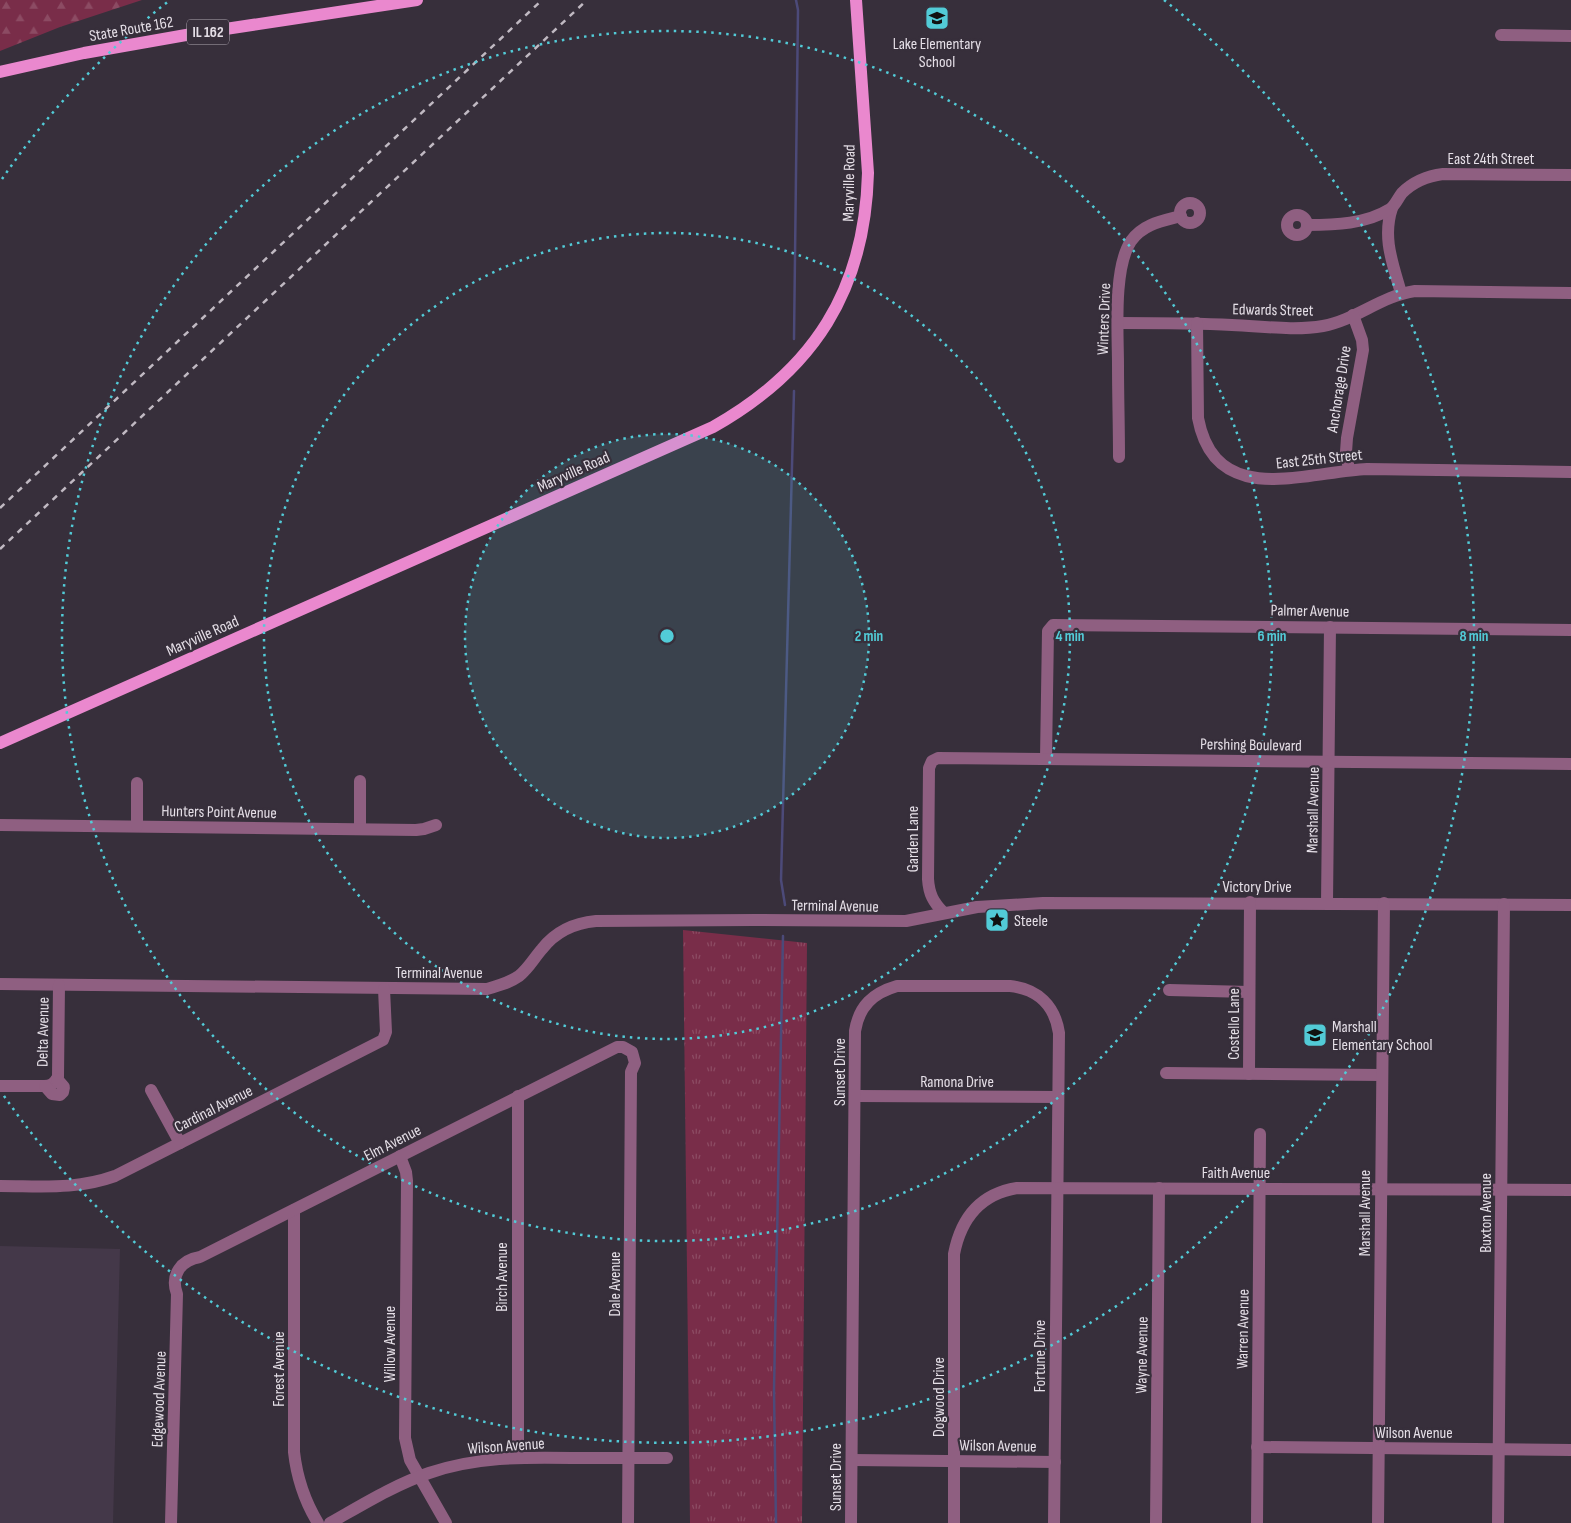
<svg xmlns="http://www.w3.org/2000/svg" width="1571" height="1523" font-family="'Sofia Sans Condensed',sans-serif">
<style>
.built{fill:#443849}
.grass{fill:url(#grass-tufts)}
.forest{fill:url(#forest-firs)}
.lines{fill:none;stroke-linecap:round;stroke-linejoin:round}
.stream{stroke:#4c4a79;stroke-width:2.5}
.minor{stroke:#8f5f81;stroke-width:12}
.major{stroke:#ea88ce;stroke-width:12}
.rail{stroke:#c0b9c2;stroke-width:2.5;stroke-dasharray:6 6;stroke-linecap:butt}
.ring{fill:none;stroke:#52cbd7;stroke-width:2.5;stroke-dasharray:2.5 5}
.labels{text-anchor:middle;stroke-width:4.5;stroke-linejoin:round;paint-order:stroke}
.shield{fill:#372f3b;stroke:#b1aab3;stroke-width:1}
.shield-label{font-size:15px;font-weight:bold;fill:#e5dfe7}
.street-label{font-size:16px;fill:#e5dfe7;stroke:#372f3b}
.poi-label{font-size:16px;fill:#e5dfe7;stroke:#372f3b;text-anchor:start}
.centre{fill:#52cbd7;stroke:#372f3b;stroke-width:2.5}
.ring-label{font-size:15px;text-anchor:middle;font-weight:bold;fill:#52cbd7;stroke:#372f3b;stroke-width:4.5;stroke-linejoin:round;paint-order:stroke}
</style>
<defs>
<pattern id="grass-tufts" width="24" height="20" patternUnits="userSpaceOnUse" patternTransform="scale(1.25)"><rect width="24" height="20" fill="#792d49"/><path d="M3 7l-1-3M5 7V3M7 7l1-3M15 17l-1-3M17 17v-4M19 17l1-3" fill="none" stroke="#8c4b63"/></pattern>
<pattern id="forest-firs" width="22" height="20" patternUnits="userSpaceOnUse" patternTransform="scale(1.25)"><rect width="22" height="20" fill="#792d49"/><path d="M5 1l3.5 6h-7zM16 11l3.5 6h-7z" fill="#8c4b63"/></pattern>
</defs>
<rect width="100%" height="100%" fill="#372f3b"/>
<path class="built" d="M0,1246L120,1249L113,1523H0Z"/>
<path class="grass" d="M683,930L807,943L802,1523H690Z"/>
<path class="forest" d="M0,0H142L60,27L0,51Z"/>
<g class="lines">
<g class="stream">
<path d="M794,339L798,10L796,0"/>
<path d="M785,905L781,880L794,391"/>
<path d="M776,1523L774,1390L783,936"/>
</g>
<g class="minor">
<path d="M1501,35L1571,36"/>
<circle cx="1190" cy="213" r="10"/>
<path d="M1392,208C1382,238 1393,264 1401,293"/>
<circle cx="1297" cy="225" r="10"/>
<path d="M1307,225C1335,225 1366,224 1390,209C1395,206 1398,198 1402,193C1413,182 1427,176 1443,174L1571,175"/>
<path d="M1118,323C1156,323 1194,323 1232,325C1261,326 1294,331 1323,326C1356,320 1381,296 1415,291L1571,293"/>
<path d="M1197,323L1198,418C1215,509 1305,472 1367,469L1571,472"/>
<path d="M1119,457C1119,426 1118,396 1118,365C1118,333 1113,268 1131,241C1143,224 1162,221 1181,216"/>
<path d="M1349,470L1346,452L1347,438L1363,350L1362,340L1353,315"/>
<path d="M1046,758L1048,631L1053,625L1571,630"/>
<path d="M360,781V829"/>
<path d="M0,825L416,830L424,829L436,825"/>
<path d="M137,826V783"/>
<path d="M1327,903L1330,627"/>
<path d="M944,913C933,902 929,894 928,879L929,768L932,761L938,758L1571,764"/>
<path d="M0,984L487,989C498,986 509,983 519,976C529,968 534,958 542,949C556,931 574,923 596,921L753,920L906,921L977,907L1043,903L1571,905"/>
<path d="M1169,990L1249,992"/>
<path d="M1166,1073L1382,1075"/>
<path d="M1249,1074L1250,902"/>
<path d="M0,1086H44C51,1086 54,1084 58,1077L59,985"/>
<path d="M45,1086L52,1094L60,1095L63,1092L64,1087L57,1079"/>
<path d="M151,1090L180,1143"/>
<path d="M855,1096L1058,1097"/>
<path d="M400,1156L406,1172L407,1181L405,1438L410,1460L446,1523"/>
<path d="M0,1186C41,1186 76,1190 115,1176L383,1040L386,1032L384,989"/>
<path d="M294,1210V1452C297,1479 304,1500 318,1523"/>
<path d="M1257,1447L1571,1450"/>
<path d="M518,1458V1096"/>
<path d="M852,1460L1055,1462"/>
<path d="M171,1523L177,1294C170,1275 181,1260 200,1257L617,1047H623L632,1052L635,1063L631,1072L628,1523"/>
<path d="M330,1523C362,1505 394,1485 429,1473C475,1457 523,1457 572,1458C604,1458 635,1458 667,1458"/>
<path d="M851,1523L855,1031C859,1006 873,993 897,986H1010C1038,989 1055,1006 1059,1033L1054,1523"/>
<path d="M954,1523V1254C961,1218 980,1194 1017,1188L1571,1190"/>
<path d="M1156,1523L1159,1188"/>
<path d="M1257,1523L1260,1134"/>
<path d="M1378,1523L1384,903"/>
<path d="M1498,1523L1504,904"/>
</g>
<g class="major">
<path d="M0,72L84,53L186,35L417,0"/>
<path d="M0,743L713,427C814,370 865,290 868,173L856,0"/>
</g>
<g class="rail">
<path d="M0,508L542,0"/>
<path d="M0,549L587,0"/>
</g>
</g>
<circle cx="667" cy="636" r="202" fill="#52cbd7" fill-opacity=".12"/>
<g class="ring">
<circle cx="667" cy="636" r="202"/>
<circle cx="667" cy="636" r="403"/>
<circle cx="667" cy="636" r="605"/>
<path d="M2 179A807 807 0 0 1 170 0M1164 0A807 807 0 1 1 2 1093"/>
</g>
<defs>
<g id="school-square" transform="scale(1.25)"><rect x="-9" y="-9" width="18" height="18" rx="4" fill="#52cbd7" stroke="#372f3b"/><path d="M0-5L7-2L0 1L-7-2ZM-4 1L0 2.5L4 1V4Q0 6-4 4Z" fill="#111"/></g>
<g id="sight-square" transform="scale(1.25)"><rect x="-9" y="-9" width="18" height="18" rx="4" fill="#52cbd7" stroke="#372f3b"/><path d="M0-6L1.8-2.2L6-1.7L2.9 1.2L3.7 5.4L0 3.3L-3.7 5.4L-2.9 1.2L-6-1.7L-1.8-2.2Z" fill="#111"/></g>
</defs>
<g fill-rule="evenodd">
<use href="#school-square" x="937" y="18"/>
<use href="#sight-square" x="997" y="920"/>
<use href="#school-square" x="1315" y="1035"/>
</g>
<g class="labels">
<rect class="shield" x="187" y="19.5" width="42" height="25" rx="4"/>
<g class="shield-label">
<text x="208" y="37">IL 162</text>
</g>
<g class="street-label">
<text transform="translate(131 28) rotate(-10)" y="6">State Route 162</text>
<text x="1491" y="164">East 24th Street</text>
<text transform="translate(848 183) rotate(-89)" y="6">Maryville Road</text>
<text transform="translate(1273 309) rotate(1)" y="6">Edwards Street</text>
<text transform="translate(1103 319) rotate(-88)" y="6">Winters Drive</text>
<text transform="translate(1338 389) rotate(-81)" y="6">Anchorage Drive</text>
<text transform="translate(1319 458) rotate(-6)" y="6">East 25th Street</text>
<text transform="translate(573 471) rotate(-24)" y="6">Maryville Road</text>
<text transform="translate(1310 610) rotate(1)" y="6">Palmer Avenue</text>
<text transform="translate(202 635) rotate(-24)" y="6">Maryville Road</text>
<text transform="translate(1251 744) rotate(1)" y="6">Pershing Boulevard</text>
<text transform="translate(1312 810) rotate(-89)" y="6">Marshall Avenue</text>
<text transform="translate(219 811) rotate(1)" y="6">Hunters Point Avenue</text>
<text transform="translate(912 839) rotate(-90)" y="6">Garden Lane</text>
<text x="1257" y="892">Victory Drive</text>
<text transform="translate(835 905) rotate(1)" y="6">Terminal Avenue</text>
<text x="439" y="978">Terminal Avenue</text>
<text transform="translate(1233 1024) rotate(-90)" y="6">Costello Lane</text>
<text transform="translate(42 1032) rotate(-89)" y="6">Delta Avenue</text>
<text transform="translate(839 1072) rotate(-90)" y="6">Sunset Drive</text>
<text x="957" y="1087">Ramona Drive</text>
<text transform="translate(213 1108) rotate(-27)" y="6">Cardinal Avenue</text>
<text transform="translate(392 1142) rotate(-27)" y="6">Elm Avenue</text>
<text x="1236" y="1178">Faith Avenue</text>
<text transform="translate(1364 1213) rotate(-90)" y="6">Marshall Avenue</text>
<text transform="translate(1485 1213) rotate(-90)" y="6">Buxton Avenue</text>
<text transform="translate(501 1277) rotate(-90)" y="6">Birch Avenue</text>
<text transform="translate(614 1284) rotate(-90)" y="6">Dale Avenue</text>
<text transform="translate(1242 1329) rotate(-89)" y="6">Warren Avenue</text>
<text transform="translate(389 1344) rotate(-90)" y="6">Willow Avenue</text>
<text transform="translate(1141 1355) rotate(-89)" y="6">Wayne Avenue</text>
<text transform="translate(1039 1356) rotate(-90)" y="6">Fortune Drive</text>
<text transform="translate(278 1369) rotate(-90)" y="6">Forest Avenue</text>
<text transform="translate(938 1397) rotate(-90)" y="6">Dogwood Drive</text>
<text transform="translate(158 1399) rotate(-88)" y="6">Edgewood Avenue</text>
<text x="1414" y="1438">Wilson Avenue</text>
<text transform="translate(506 1445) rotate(-4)" y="6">Wilson Avenue</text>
<text transform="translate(998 1445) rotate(1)" y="6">Wilson Avenue</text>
<text transform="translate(835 1477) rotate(-90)" y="6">Sunset Drive</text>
</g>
<g class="poi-label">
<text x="937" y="49" text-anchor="middle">Lake Elementary<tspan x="937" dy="18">School</tspan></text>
<text x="1014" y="926">Steele</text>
<text x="1332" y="1032">Marshall<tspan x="1332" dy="18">Elementary School</tspan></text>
</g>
</g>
<circle cx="667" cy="636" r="8" class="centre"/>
<g class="ring-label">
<text x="869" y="641">2 min</text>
<text x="1070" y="641">4 min</text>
<text x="1272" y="641">6 min</text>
<text x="1474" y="641">8 min</text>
</g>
</svg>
